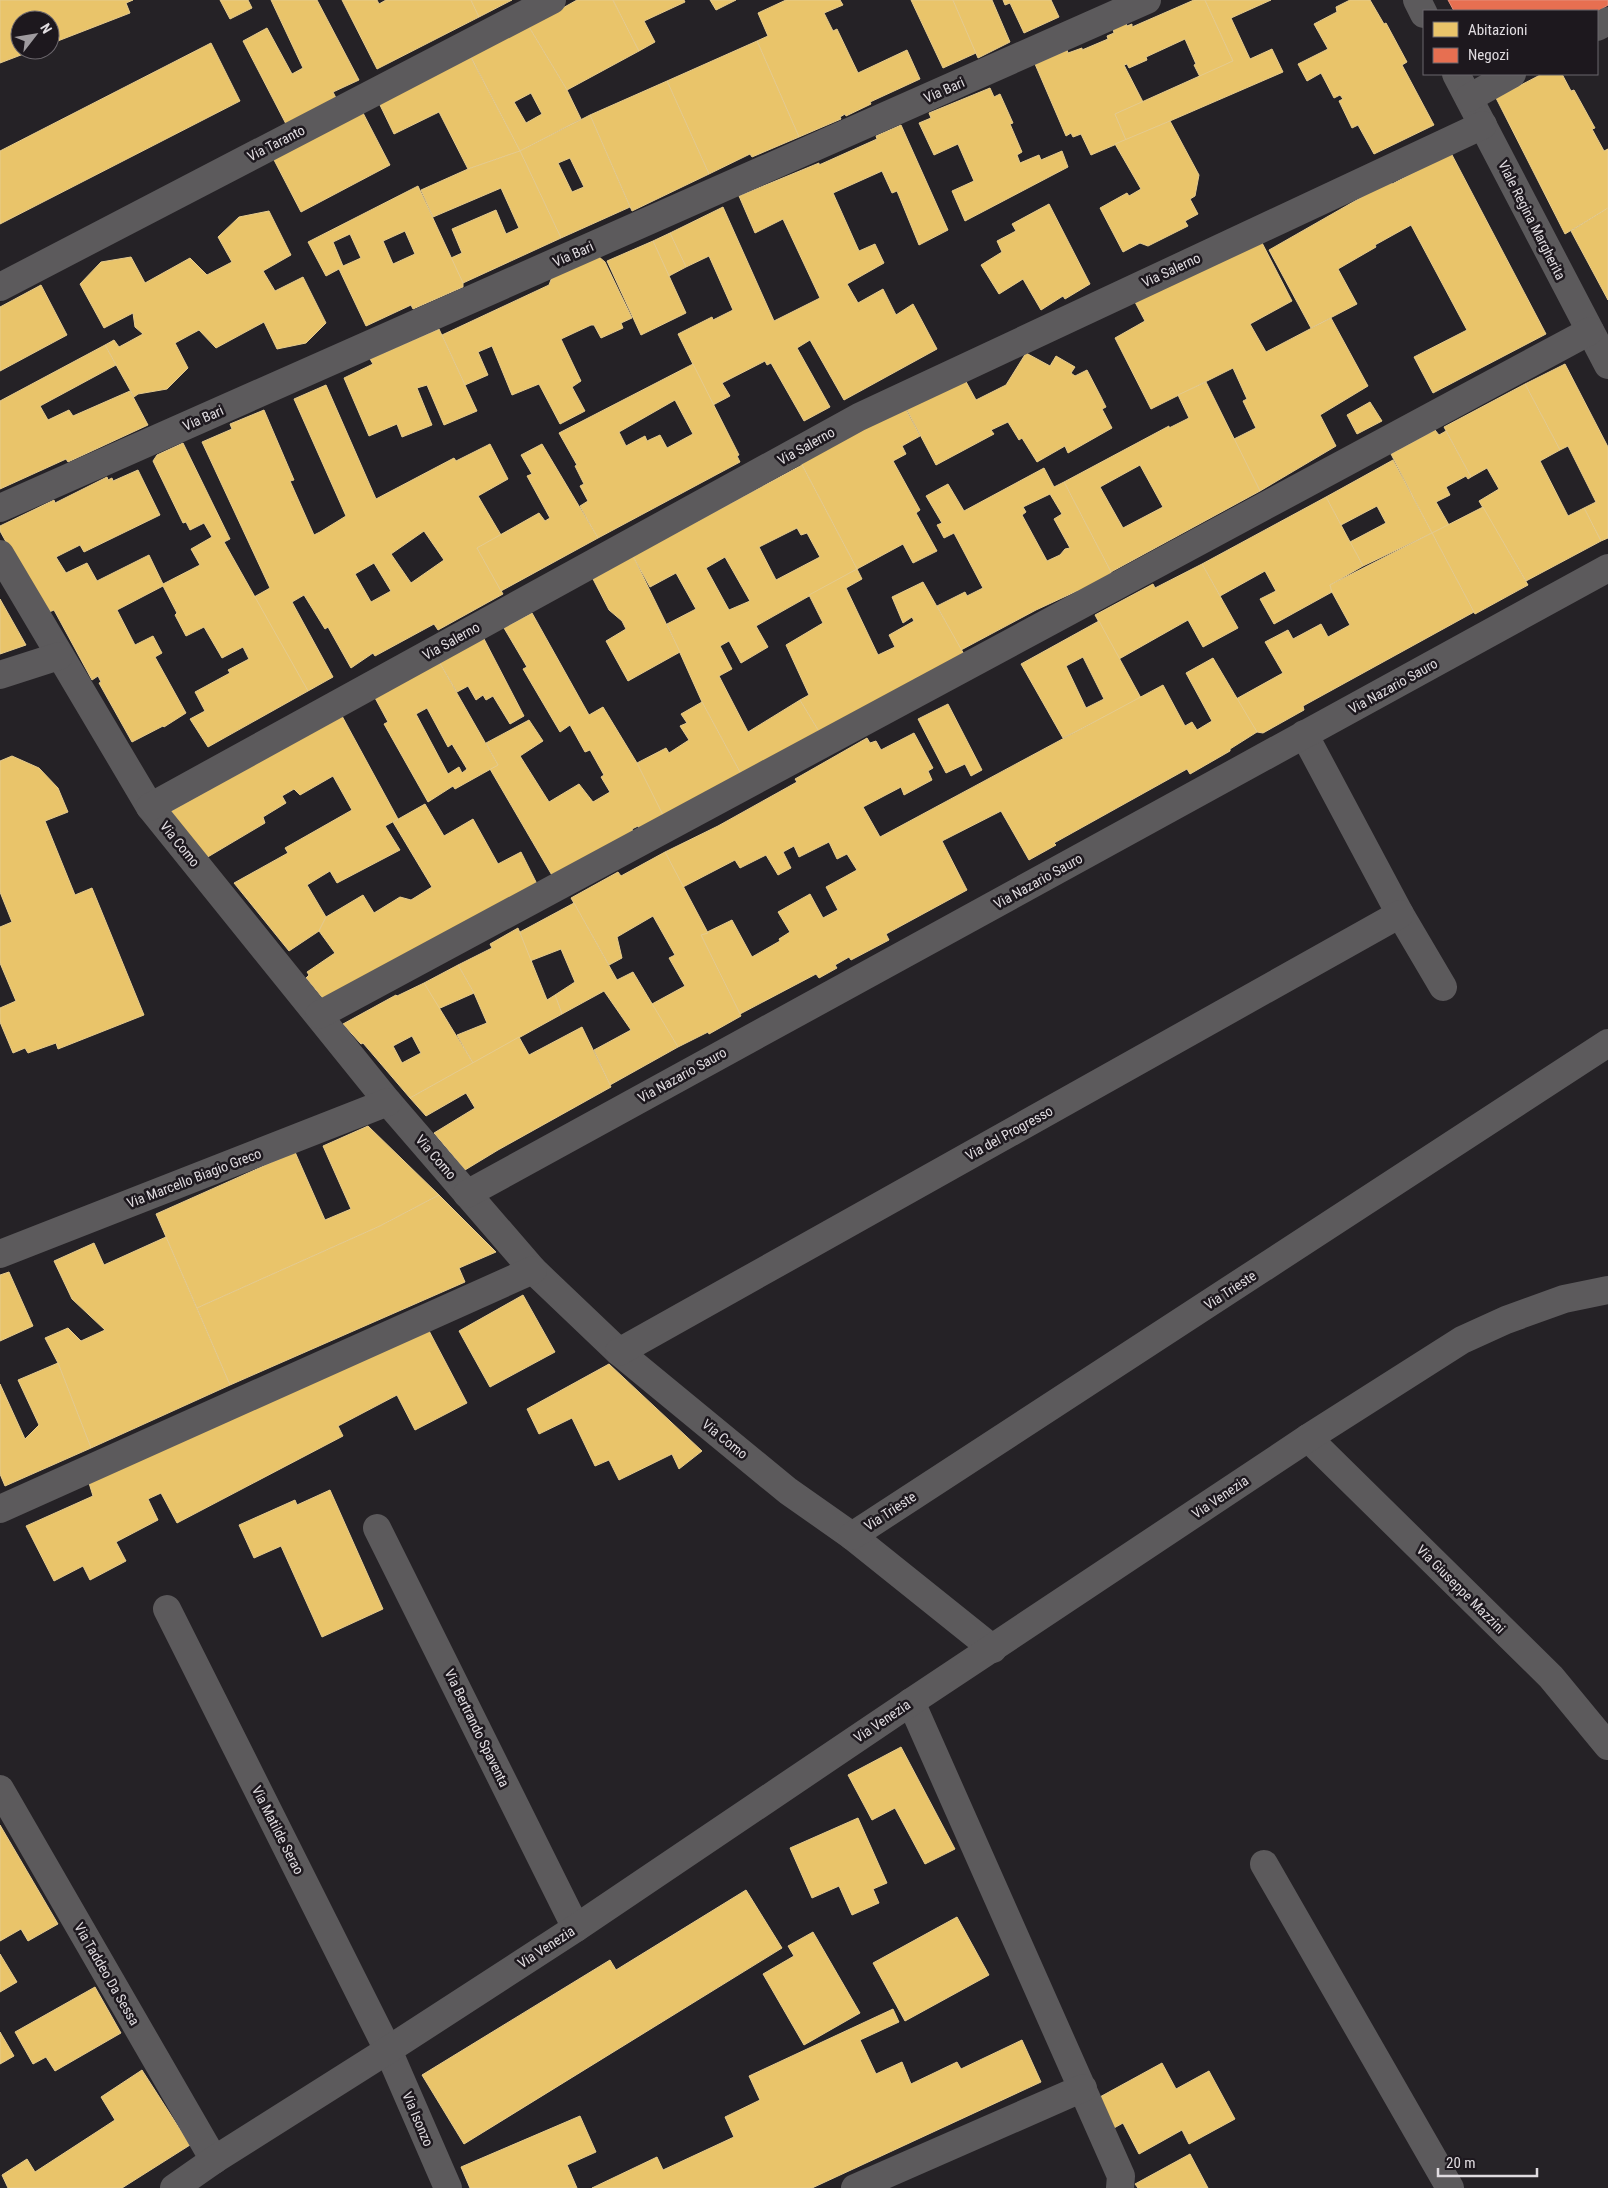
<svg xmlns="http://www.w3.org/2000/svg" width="1608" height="2188" font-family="'Roboto Condensed',sans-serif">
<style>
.homes{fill:#e9c46a;stroke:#e6cb8d;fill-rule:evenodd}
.shops{fill:#e76f51;stroke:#e5907c}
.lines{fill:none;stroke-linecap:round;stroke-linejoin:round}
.minor{stroke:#5c5a5c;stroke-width:28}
.labels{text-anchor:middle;stroke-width:5;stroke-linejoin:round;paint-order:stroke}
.street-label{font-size:14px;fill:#e0dce0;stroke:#1d181e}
</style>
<rect width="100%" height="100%" fill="#252226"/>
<g class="homes">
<path d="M0,0H133L126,3L130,13L50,44V20H20V50H34L0,63Z"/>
<path d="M220,0H248L252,8L230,19Z"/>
<path d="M271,0H317L359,80L333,92L336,98L286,124L243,41L267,28L292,74L303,68Z"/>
<path d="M342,0H377L379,4L386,0H471L479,17L377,69Z"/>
<path d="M471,0H512L479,17Z"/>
<path d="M577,0H613L639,51L567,90L529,27Z"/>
<path d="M613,0H684L685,2L644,21L655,42L639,51Z"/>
<path d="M710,0H736L716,10Z"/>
<path d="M786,0H840L843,5L824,13L833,31L837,29L858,73L907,50L920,79L870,102L871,104L846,116L845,114L840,117L841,119L799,137L757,41L768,36L758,13Z"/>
<path d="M911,0H953L976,53L943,68Z"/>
<path d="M953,0H992L1010,42L978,58Z"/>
<path d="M1003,0H1051L1059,17L1024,33L1010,3L1005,5Z"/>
<path d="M1194,0H1205L1233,61L1200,77L1194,65L1196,64L1185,39L1146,57L1147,60L1129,68L1127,64L1124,65L1143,102L1115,114L1126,140L1091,155L1081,134L1073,137L1071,133L1066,136L1035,64L1067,50L1068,53L1082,48V50L1108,39L1107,36L1114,33L1113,29L1126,23L1127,26L1132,24V27Z"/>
<path d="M1205,0H1271L1231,18L1250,59L1272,49L1283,72L1126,140L1115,114L1233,61Z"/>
<path d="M1350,0H1370L1384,24L1386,23L1407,62L1402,65L1434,125L1374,154L1358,125L1352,128L1339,101L1343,99L1340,95L1334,98L1321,73L1307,81L1298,64L1328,49L1314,24L1337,12L1336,7Z"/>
<path d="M529,27L567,90L581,119L520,151L468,51ZM531,93L542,114L526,123L514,102Z"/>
<path d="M757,41L799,137L752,157L750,154L709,174L667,81Z"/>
<path d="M211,43L240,101L0,224V151Z"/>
<path d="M469,54L520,151L468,169L439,112L394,134L379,103Z"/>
<path d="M1542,74H1562L1571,91L1574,90L1595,128L1592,129L1604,151L1608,149V208L1565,234L1496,98Z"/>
<path d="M667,81L709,174L632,211L590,115Z"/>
<path d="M990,88L994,97L1000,94L1013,123L1010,124L1022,152L1017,155L1020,163L1039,155L1041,160L1062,151L1068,167L965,221L952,191L974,181L958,144L934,155L919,123L931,118L929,113Z"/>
<path d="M362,111L390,165L301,212L273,158Z"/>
<path d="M590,115L630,207L561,238L520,151ZM570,158L584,187L572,192L558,163Z"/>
<path d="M1170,121L1199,175L1195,196L1190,199L1198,214L1185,221L1188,226L1148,246L1140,243L1123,252L1100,208L1127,193L1129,196L1141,189L1115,144Z"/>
<path d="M901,125L948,230L919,245L897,191L892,193L882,171L833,193L859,251L875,244L884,263L847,284L858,303L883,289L896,315L913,304L937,349L844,400L810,340L797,348L830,407L804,421L771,363L767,365L765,361L722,383L730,396L713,405L678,334L712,317L713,320L733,310L709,256L686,267L670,233L723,207L774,321L820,298L783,219L755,233L739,196L819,163V165L877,139L876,136Z"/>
<path d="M520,151L561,238L463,283L451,258L462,253L452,229L496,210L506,234L519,228L501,188L433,217L421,190L468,169Z"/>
<path d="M1451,153L1546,334L1433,393L1414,357L1467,330L1411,225L1375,245L1376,247L1338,269L1357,304L1311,328L1269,250L1390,181L1392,184Z"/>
<path d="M418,186L463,283V287L413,309L411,305L366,326L339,269L326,276L308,242ZM405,231L415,254L393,264L383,241ZM350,234L361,258L343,266L333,242Z"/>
<path d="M1049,204L1090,284L1065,299L1063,296L1041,310L1023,279L999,294L981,265L1002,252L997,241L1016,231L1012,224Z"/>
<path d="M1608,208V300L1571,231Z"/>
<path d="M269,211L291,255L263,271L275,291L303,277L326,323L306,343L277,349L264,322L216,348L199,330L175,343L188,368L167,389L138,394L134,397L105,345L114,340L119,347L143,334L135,327L133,313L104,328L80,284L101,262L131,257L145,283L190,258L207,275L232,262L218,237L239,217Z"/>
<path d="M670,233L686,267L669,276L653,241Z"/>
<path d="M1259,237L1292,301L1250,324L1266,352L1331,318L1368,386L1320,415L1336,446L1260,491L1234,439L1256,428L1243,401L1247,399L1233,368L1151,409L1115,338L1145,321L1135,302Z"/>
<path d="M653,241L686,313L641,335L607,261Z"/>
<path d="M598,256L605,262L632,318L621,323L623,328L601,338L594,325H591L561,339L581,381L572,387L585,411L560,424L539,384L512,395L492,346L478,352L488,375L465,385L442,335L549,285L552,277Z"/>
<path d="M41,285L67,335L0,371V307Z"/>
<path d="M439,329L477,411L444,425L427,385L417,388L432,425L402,437L397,424L369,436L344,378L373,364L370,359Z"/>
<path d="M105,345L116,365L40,406L48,420L69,410L73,416L130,391L148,425L68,462L66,459L0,489V401Z"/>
<path d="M1026,353L1050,366L1056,356L1075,367L1071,373L1075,376L1087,370L1101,397L1106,407L1102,409L1112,428L1068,453L1065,446L1037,462L1022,438L1019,440L1008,422L991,430L994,434L936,465L906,408L964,378L976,400L1006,385Z"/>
<path d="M693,364L739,455L737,456L740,462L598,538L580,506L588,501L580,486L584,484L575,466L577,465L559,433ZM675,400L693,434L667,448L660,435L647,441L645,436L626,446L619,432Z"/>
<path d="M1565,364L1608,447V538L1601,541L1584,508L1596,502L1568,446L1560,450L1525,384Z"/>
<path d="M1206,382L1260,491L1111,572L1064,482L1169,426V428L1189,418L1178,395ZM1140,465L1163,507L1123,528L1100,487Z"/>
<path d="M1525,384L1560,450L1540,461L1568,516L1584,508L1601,541L1526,581L1479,501L1499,489L1487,468L1471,477L1444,427Z"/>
<path d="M326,385L376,499L454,458L456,461L490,444L508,479L478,496L501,535L477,548L503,594L438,630L434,624L375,656L373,653L351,668L328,627L325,629L304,595L292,602L333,677L308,691L254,597L270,588L202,442L232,429L230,424L264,410L294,480L290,481L314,535L320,532L346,516L294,399ZM424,531L444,560L411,583L391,554ZM374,563L391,591L371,602L355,574Z"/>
<path d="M1370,402L1382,421L1357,434L1347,415Z"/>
<path d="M904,406L920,436L902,446L906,454L893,461L920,510L916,513L937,551L913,563L903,544L857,569L800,461Z"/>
<path d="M1435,430L1439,435L1446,431L1471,477L1468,479L1466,476L1446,487L1450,495L1436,502L1449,525L1432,533L1391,454Z"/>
<path d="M183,443L230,539L224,542L308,691L208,747L190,719L205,711L195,692L230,673L228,670L249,659L243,647L222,658L204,627L186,636L175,615L177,613L163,586L117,610L135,645L153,636L162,653L155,657L186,713L164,727L163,726L132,742L99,683L101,682L98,676L92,680L54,610L49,612L35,594L0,531V526L54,500L55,503L107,477L108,480L112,478L113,481L138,470L160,515L84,552L80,545L56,557L66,573L87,563L97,581L149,555L163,584L200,565L191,549L212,537L204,523L190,530L186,522L183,523L153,461L157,455Z"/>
<path d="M542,444L598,538L501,591L477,548L539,513L545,521L550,518L527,476L532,474L521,455Z"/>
<path d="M1393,460L1432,533L1363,566L1350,542L1386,523L1377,506L1341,525L1326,497Z"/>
<path d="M802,465L857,569L756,626L768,647L741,663L729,641L720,646L732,669L719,676L748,732L800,700L820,733L741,774L702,702L667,624L696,609L676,573L650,587L633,556ZM797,528L801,535L807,533L820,557L776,580L759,547ZM725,557L750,601L729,610L706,568Z"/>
<path d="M1044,468L1054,487L1064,482L1111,572V576L1080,592L1077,591L1036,610L961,650L937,606L965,592L967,596L983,588L954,533L944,538L937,525L942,523L926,496L948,484L964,511ZM1050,494L1062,514L1054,519L1070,548L1065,549L1060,555L1047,561L1022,515L1026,512L1023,507Z"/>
<path d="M1326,497L1363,566L1330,585L1332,592L1274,624L1260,599L1276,591L1265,571L1220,596L1202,564Z"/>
<path d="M1483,507L1528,585L1475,614L1432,533Z"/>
<path d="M1432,533L1474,612L1303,706L1304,710L1263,733L1257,732L1236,699L1283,673L1265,642L1288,630L1293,639L1321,624L1328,637L1350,625L1332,592L1330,585Z"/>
<path d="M633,556L680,652L628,681L606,641L626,629L622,621L609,610L593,579Z"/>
<path d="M1202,564L1238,628L1203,647L1188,620L1119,659L1095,615L1153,584L1155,588Z"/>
<path d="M857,569L862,579L846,588L878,655L895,647L889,635L914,621L912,617L903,623L892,597L923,582L965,656L920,680L918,677L914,679L916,683L820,733L800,700L809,695L786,645L823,623L809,595Z"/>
<path d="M0,599L26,645L0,654Z"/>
<path d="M532,613L589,715L603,707L637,763L665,818L640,831L638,826L632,829L633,831L553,877L490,769L498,765L486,743L529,720L543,741L520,756L549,802L579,784L593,802L610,792L601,777L604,775L590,750L585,752L570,725L560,732L523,669L527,667L504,628Z"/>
<path d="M1099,621L1141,698L1063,738L1021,664ZM1083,657L1104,699L1086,708L1066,666Z"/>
<path d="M483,637L524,716L510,724L493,696L486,700L483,695L476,700L468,686L457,692L438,660Z"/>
<path d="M1213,658L1257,732L1230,749V751L1190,774L1187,769L1054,843L1056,845L1029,860L1001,811L942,841L967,890L886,934L889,940L851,960L849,957L835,965L837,968L819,978L816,974L740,1014L701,935L732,920L752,957L780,941L779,939L790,932L778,912L810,894L823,918L838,910L826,887L857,870L847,854L837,859L829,842L799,857L794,846L783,852L791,868L778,875L766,855L740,868L735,860L683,887L665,852L718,826L797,782L795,779L867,738L870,743L876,741L881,750L914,733L933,768L928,771L932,780L904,795L901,787L863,807L880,837L1163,685L1185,726L1192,722L1197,730L1212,721L1186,673Z"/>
<path d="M438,660L498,765L455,789L453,786L428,802L384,724L388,722L374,696ZM427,708L448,747L452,744L467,769L462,773L459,767L448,774L416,714Z"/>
<path d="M702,702L741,774L663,815L637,763L666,748L669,753L689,740L680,726L687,723L681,714Z"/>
<path d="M948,704L982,770L971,776L965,764L946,773L918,719Z"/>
<path d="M342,716L398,819L385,826L400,850L337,883L330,871L307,885L326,917L319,931L289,951L234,883L288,853L285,848L352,810L333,776L300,795L294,789L282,796L286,803L263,817L265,823L206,858L171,811Z"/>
<path d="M12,756L39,768L58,788L68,812L45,821L75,895L92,888L144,1015L58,1049L56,1043L28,1053L25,1048L13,1053L0,1022V1008L16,1001L0,963V927L12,922L0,892V761Z"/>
<path d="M425,804L444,836L473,819L498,864L521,852L538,886L325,1001L306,978L309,975L307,972L335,953L319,931L326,917L363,895L374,913L400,897L411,900L432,887L393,822Z"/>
<path d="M665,852L708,933L701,935L741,1016L709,1034L708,1032L678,1047L652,1004L685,986L669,958L675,955L653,916L617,937L622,958L609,965L571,898L618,872L621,876Z"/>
<path d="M574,903L617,980L633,972L678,1047L610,1085L594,1050L631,1030L604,991L562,1014L555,995L575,982L561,949L530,961L520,932Z"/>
<path d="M518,928L547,1000L555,995L562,1014L473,1063L457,1035L487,1023L474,993L458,965L492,948L490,944Z"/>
<path d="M458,965L474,993L438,1009L424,983Z"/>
<path d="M424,983L473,1063L410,1098L363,1043L361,1044L343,1024L396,995L397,996ZM412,1036L421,1053L402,1063L393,1046Z"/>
<path d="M582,1027L611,1087L498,1150L465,1170L434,1133L475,1108L466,1093L426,1116L410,1098L519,1037L529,1055Z"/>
<path d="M368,1126L439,1195L380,1226L197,1308L156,1214L295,1152L325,1220L351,1209L323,1146Z"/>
<path d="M439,1195L496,1252L459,1268L465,1282L230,1385L197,1308L380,1226Z"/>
<path d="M166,1237L230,1385L91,1448L58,1363L45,1338L68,1328L81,1341L105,1330L72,1299L54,1261L94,1243L104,1265Z"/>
<path d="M9,1272L33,1326L0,1341V1275Z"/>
<path d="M523,1295L555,1352L490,1387L459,1331Z"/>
<path d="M427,1327L467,1403L415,1430L397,1395L338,1426L343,1436L177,1523L161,1493L148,1499L158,1520L116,1542L126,1561L90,1580L83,1566L54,1581L26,1526L93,1496L89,1483Z"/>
<path d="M58,1363L91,1448L5,1486L0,1474V1384L25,1439L39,1425L18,1380Z"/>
<path d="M609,1364L702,1451L679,1469L672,1454L619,1480L609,1460L595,1466L572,1418L539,1434L527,1409Z"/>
<path d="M330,1490L383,1609L322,1637L281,1546L254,1558L239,1525L295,1500L297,1505Z"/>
<path d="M901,1747L955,1849L925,1864L895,1808L872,1820L848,1775Z"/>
<path d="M858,1818L887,1883L873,1889L879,1903L852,1915L839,1886L812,1898L790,1848Z"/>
<path d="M0,1825L58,1924L28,1941L21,1929L0,1941Z"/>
<path d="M746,1890L782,1948L464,2144L422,2075L610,1960L616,1970Z"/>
<path d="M957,1917L989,1975L905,2021L873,1963Z"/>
<path d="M813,1932L860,2013L804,2045L763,1974L794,1956L788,1946Z"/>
<path d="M0,1954L17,1982L0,1992Z"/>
<path d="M95,1987L121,2033L55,2071L46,2057L33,2064L15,2032Z"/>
<path d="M893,2009L899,2022L860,2040L876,2074L902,2062L911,2084L957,2062L961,2069L1022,2040L1041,2082L812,2188H592L657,2157L663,2170L734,2137L725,2117L760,2100L749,2076Z"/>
<path d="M0,2032L14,2056L0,2064Z"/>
<path d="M1162,2063L1176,2089L1209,2071L1235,2119L1189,2144L1182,2130L1139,2154L1123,2123L1114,2128L1098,2098Z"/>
<path d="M142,2070L190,2145L122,2188H8L2,2175L27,2159L35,2172L115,2120L101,2097Z"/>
<path d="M580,2116L596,2152L567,2165L577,2188H470L461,2167Z"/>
<path d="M1190,2154L1208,2188H1138L1135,2184Z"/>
</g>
<path class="shops" d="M1448,0H1608V5L1597,12L1454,11Z"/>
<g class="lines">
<g class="minor">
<path d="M1417,0L1424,14"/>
<path d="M1597,27L1608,21"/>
<path d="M1456,74L1608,365"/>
<path d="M1469,98L1512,74"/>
<path d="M0,287L552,0"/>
<path d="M0,508L1147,0"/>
<path d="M0,554L150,807L388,1102L533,1270L619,1352L788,1491L852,1536L993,1649"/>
<path d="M0,675L59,656"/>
<path d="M1304,734L1400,914L1443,987"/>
<path d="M150,807L859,417L1483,125"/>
<path d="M319,1015L1590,331"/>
<path d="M467,1194L1608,568"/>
<path d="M0,1254L388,1102"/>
<path d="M619,1352L1400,914"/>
<path d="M1308,1438L1551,1677L1608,1746"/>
<path d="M0,1509L533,1270"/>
<path d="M377,1528L576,1928"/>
<path d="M852,1536L1608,1043"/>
<path d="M167,1609L388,2050L448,2188"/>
<path d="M911,1702L1121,2176L1120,2188"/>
<path d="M0,1789L214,2160"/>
<path d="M1264,1864L1450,2188"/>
<path d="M174,2188L214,2160L388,2050L576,1928L911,1702L1308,1438L1462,1340L1506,1320L1564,1299L1608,1290"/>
<path d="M855,2188L1083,2088"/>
</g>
</g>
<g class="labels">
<g class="street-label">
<text transform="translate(944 90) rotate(-24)" y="5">Via Bari</text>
<text transform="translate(276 143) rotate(-27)" y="5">Via Taranto</text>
<text transform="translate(1532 220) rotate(63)" y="5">Viale Regina Margherita</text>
<text transform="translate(573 254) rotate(-24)" y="5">Via Bari</text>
<text transform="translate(1171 270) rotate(-25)" y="5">Via Salerno</text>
<text transform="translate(203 418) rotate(-24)" y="5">Via Bari</text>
<text transform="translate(806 446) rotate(-29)" y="5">Via Salerno</text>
<text transform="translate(451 641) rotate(-29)" y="5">Via Salerno</text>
<text transform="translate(1393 686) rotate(-29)" y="5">Via Nazario Sauro</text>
<text transform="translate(180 844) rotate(51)" y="5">Via Como</text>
<text transform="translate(1038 881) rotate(-29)" y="5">Via Nazario Sauro</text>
<text transform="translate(682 1075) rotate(-29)" y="5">Via Nazario Sauro</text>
<text transform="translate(1009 1133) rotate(-29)" y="5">Via del Progresso</text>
<text transform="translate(436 1157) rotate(49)" y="5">Via Como</text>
<text transform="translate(194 1178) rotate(-21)" y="5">Via Marcello Biagio Greco</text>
<text transform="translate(1230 1290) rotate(-33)" y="5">Via Trieste</text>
<text transform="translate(725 1439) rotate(39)" y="5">Via Como</text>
<text transform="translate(1220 1497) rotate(-34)" y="5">Via Venezia</text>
<text transform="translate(890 1511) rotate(-33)" y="5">Via Trieste</text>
<text transform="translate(1461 1589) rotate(45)" y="5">Via Giuseppe Mazzini</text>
<text transform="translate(882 1721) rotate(-34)" y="5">Via Venezia</text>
<text transform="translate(477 1728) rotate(64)" y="5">Via Bertrando Spaventa</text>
<text transform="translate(278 1830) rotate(63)" y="5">Via Matilde Serao</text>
<text transform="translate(546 1947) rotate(-33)" y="5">Via Venezia</text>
<text transform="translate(107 1974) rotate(60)" y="5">Via Taddeo Da Sessa</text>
<text transform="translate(418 2119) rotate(67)" y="5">Via Isonzo</text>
</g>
</g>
<rect x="1423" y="10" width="175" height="65" fill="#1d181e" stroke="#6b666c"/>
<rect x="1433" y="22" width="25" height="15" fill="#e9c46a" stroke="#6b666c"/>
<text x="1468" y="35" font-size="15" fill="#e0dce0">Abitazioni</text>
<rect x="1433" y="48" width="25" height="15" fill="#e76f51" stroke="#6b666c"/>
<text x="1468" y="60" font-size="15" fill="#e0dce0">Negozi</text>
<g transform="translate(35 35) rotate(59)"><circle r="24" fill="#1d181e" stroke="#6b666c"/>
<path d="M0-4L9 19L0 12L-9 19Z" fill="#9f9b9f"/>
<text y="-8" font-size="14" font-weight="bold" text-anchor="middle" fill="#e0dce0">N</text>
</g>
<path d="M1438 2168v8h99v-8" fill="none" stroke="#e0dce0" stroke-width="2.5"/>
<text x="1446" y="2168" font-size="15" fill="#e0dce0" stroke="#1d181e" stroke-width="4" paint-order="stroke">20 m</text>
</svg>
